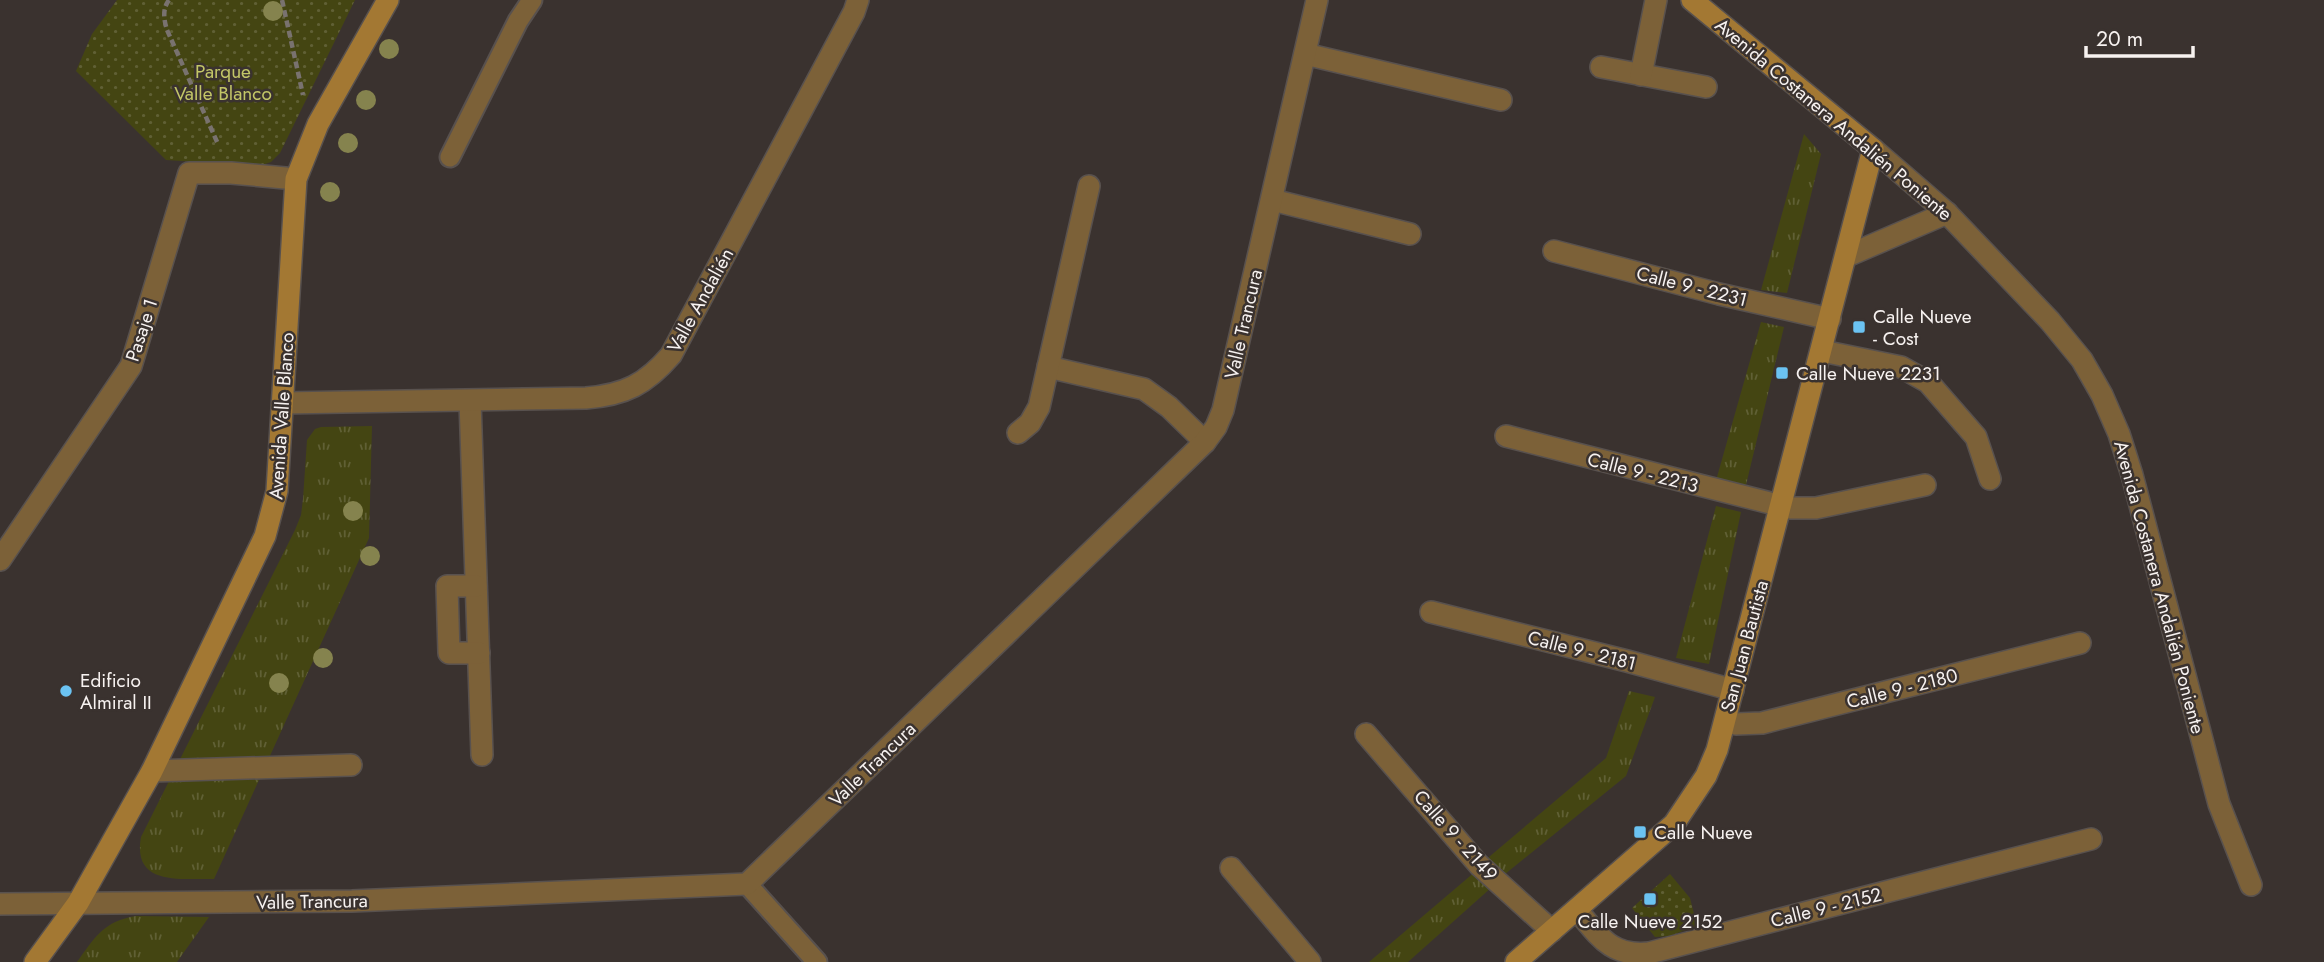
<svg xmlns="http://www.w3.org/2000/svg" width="2324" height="962" font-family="Jost,sans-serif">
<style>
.grass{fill:url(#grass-tufts)}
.park{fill:url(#park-dots)}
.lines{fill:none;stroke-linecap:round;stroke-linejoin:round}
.lane-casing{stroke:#58514e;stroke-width:23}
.street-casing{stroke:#58514e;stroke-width:24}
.secondary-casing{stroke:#58514e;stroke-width:24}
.path{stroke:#79726f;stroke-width:4.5;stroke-dasharray:7 3.5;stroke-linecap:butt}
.lane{stroke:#7c6138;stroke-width:19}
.street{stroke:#7c6138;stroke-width:21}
.secondary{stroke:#a37833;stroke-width:21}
.tree{fill:#85834e}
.poi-dot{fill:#6bc3f2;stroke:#3a322f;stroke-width:2.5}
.labels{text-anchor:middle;stroke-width:5;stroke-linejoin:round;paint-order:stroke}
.park-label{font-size:19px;fill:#c3c667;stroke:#3a322f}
.street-label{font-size:19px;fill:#f7f2f0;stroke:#3a322f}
.poi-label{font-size:19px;fill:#f7f2f0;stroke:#3a322f;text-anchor:start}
</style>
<defs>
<pattern id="grass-tufts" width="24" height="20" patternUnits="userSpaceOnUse" patternTransform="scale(1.75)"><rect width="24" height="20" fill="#444512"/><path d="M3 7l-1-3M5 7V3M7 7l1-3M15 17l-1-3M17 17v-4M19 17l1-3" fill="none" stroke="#606035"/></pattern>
<pattern id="park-dots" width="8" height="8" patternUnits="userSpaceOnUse" patternTransform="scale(1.75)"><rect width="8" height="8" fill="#444512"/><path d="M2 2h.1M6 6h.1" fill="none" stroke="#606035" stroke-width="1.8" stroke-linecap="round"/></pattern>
</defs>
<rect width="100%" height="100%" fill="#3a322f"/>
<g class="grass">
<path d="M1804,134L1821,154L1787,293L1761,290Z"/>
<path d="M1761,322L1784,327L1745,489L1715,484Z"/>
<path d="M372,426L369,538L214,879C182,878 132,887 141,837L295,530L301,515L303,499L307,440L315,429L321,427Z"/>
<path d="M1716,506L1741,512L1709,664L1676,658Z"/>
<path d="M1629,691L1655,697L1626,776L1499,879L1483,862L1606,758Z"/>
<path d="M1476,871L1492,887L1408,962H1369Z"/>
<path d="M136,916L209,917L177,962H77C95,937 104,921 136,916Z"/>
</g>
<g class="park">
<path d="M117,0H355L280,153L271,162L259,166L166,160L76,71L92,34Z"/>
<path d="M1670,874L1690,898L1697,926L1669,936L1655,937L1632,908Z"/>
</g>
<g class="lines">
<g class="lane-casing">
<g id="lane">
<path d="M450,157L518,21L532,0"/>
<path d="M747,884L817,962"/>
</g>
</g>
<g class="street-casing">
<g id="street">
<path d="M1305,54L1501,100"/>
<path d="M1601,67L1706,87"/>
<path d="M1641,75L1656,0"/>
<path d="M1873,149L1947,213L2050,321L2082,360L2102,395L2119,434L2132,475L2219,804L2251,885"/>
<path d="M1272,200L1410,234"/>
<path d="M1554,251L1719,294L1830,319"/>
<path d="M1847,256L1947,213"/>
<path d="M1822,351L1901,367L1928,382L1976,437L1990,479"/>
<path d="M1048,367L1144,389L1169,407L1205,442"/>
<path d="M470,401L482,755"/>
<path d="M283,403L586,398C625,395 646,384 671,355L854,12L858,0"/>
<path d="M1018,433L1030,423L1039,407L1089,186"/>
<path d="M1506,436L1790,508H1816L1925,485"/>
<path d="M0,560L131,366L189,173H231L296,179"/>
<path d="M476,586H447L449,653H479"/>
<path d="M1431,612L1627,661L1733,690"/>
<path d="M1725,721L1736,724L1762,723L2080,643"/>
<path d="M1366,734L1479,865L1552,931"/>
<path d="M152,771L351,765"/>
<path d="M1231,868L1310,962"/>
<path d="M0,904L352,901L747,884L1205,442L1216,427L1223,410L1317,0"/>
<path d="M1577,910C1599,936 1611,957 1649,953L2091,839"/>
</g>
</g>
<g class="secondary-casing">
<g id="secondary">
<path d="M35,962L78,903L152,771L265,536L277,491L296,179L318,124L388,0"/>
<path d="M1516,962L1674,824L1706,776L1717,750L1873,149L1692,0"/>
</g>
</g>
<g class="path">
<path d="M169,0C162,9 164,20 167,30L218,144"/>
<path d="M282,0L303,95"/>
</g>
<use href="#lane" class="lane"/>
<use href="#street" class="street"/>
<use href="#secondary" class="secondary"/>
</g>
<g class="tree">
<circle cx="273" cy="11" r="10"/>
<circle cx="389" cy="49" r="10"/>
<circle cx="366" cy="100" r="10"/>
<circle cx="348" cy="143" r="10"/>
<circle cx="330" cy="192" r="10"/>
<circle cx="353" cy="511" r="10"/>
<circle cx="370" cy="556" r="10"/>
<circle cx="323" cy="658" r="10"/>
<circle cx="279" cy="683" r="10"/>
</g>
<g class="poi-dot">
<rect x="1852" y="320" width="14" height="14" rx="3.5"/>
<rect x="1775" y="366" width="14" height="14" rx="3.5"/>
<circle cx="66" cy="691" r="7"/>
<rect x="1633" y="825" width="14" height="14" rx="3.5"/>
<rect x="1643" y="892" width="14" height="14" rx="3.5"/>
</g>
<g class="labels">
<g class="park-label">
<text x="223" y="78">Parque<tspan x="223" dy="22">Valle Blanco</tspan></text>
</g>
<g class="street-label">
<text transform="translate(1834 119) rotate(40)" y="7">Avenida Costanera Andalién Poniente</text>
<text transform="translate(1692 286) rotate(14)" y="7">Calle 9 - 2231</text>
<text transform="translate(700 300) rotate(-61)" y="7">Valle Andalién</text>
<text transform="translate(1243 324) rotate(-77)" y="7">Valle Trancura</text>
<text transform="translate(141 330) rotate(-72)" y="7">Pasaje 1</text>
<text transform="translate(281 416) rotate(-86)" y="7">Avenida Valle Blanco</text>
<text transform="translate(1643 472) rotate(14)" y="7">Calle 9 - 2213</text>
<text transform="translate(2160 587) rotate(75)" y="7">Avenida Costanera Andalién Poniente</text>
<text transform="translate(1744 646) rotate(-75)" y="7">San Juan Bautista</text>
<text transform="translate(1582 650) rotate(14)" y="7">Calle 9 - 2181</text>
<text transform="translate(1902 688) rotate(-14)" y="7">Calle 9 - 2180</text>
<text transform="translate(872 764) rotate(-44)" y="7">Valle Trancura</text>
<text transform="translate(1456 835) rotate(48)" y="7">Calle 9 - 2149</text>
<text transform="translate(312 901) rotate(-1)" y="7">Valle Trancura</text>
<text transform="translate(1826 907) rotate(-14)" y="7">Calle 9 - 2152</text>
</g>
<g class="poi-label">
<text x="1873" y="323">Calle Nueve<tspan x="1873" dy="22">- Cost</tspan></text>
<text x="1796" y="380">Calle Nueve 2231</text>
<text x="80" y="687">Edificio<tspan x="80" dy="22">Almiral II</tspan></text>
<text x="1654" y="839">Calle Nueve</text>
<text x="1650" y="928" text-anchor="middle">Calle Nueve 2152</text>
</g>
</g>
<path d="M2086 46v10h107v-10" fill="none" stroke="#f7f2f0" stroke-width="3.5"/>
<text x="2096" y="46" font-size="21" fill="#f7f2f0" stroke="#3a322f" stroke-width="5" paint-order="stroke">20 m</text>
</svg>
